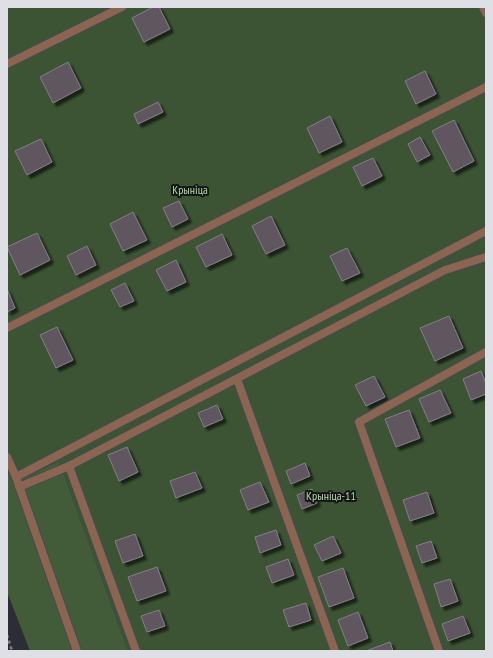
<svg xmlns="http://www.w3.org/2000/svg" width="493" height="658" font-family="'PT Sans Narrow',sans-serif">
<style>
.green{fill:#3c5434}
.forest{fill:#425c39}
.building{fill:#5e5661;stroke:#847d88;filter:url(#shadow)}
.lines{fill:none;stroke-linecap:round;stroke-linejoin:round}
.lane-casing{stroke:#494953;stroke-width:10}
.street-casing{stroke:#494953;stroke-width:10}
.path{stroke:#7f8088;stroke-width:2.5;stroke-dasharray:3 3;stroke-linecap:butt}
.lane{stroke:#896552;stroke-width:8}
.street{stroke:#896552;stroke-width:8}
.labels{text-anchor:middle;stroke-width:4;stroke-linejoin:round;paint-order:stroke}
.park-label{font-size:12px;fill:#afdba0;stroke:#15151a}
</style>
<defs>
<filter id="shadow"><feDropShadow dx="3.5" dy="3.5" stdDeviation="1" flood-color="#0009"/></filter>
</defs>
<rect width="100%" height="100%" fill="#2c2d37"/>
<path class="green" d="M7,7H486V651H128L59,461L13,483L7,470Z"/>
<path class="forest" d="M59,461L128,651H30L7,592V470L13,483Z"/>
<g class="building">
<path d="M153,7H159L170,29L144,42L132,18Z"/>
<path d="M68,62L81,88L53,103L40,77Z"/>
<path d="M425,71L436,94L416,104L405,81Z"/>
<path d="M158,102L163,112L138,124L134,114Z"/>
<path d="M330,116L342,142L319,153L307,128Z"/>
<path d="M454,120L474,161L453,172L432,131Z"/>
<path d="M420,137L430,155L417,162L408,144Z"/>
<path d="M41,139L52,162L27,175L15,151Z"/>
<path d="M373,158L382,176L362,186L353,167Z"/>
<path d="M179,201L188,219L172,227L163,208Z"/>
<path d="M133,212L147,240L123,251L110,224Z"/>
<path d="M271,216L285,245L266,254L252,226Z"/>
<path d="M37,233L50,260L20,275L7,247Z"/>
<path d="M222,234L232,255L206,267L196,247Z"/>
<path d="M87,246L96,265L76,275L67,256Z"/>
<path d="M347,248L360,273L342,281L330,256Z"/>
<path d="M176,260L186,282L167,291L156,270Z"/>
<path d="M125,283L134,301L120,307L111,290Z"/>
<path d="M7,289L15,308L7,312Z"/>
<path d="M449,316L463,348L435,361L420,328Z"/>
<path d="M57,327L73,360L56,368L40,335Z"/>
<path d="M481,371L486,383V394L471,400L463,379Z"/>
<path d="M374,376L385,397L366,406L355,385Z"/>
<path d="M440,390L451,413L429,422L419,399Z"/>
<path d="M217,405L223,419L204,427L198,413Z"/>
<path d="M409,410L420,438L396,447L385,419Z"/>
<path d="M127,447L138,472L119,481L108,455Z"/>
<path d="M305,463L310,476L291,484L286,471Z"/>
<path d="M195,472L202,488L176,498L170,481Z"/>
<path d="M260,482L269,502L248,510L240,490Z"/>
<path d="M312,489L317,503L302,509L297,495Z"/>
<path d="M427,492L434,513L410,521L403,500Z"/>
<path d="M276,530L281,545L260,553L255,537Z"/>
<path d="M135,534L143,556L123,563L115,541Z"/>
<path d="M333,536L341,553L322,561L314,545Z"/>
<path d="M431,541L437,558L422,563L416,546Z"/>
<path d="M288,559L294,575L272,583L266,567Z"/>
<path d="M157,567L166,591L137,601L128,577Z"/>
<path d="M343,568L354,598L329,607L318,577Z"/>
<path d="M450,579L458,601L441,607L434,584Z"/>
<path d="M306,603L311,620L289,627L283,610Z"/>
<path d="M159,610L165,626L147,632L141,616Z"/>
<path d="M358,612L368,638L348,646L338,620Z"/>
<path d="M463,616L470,633L448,641L442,624Z"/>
<path d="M390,642L393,651H366Z"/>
</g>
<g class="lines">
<g class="lane-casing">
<g id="lane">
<path d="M483,7L486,13"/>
<path d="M7,328L486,87"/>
<path d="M237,379L335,651"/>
<path d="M69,466L136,651"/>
<path d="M16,477L486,231"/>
<path d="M19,487L69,466L445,270L486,257"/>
<path d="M439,651L359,422L486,352"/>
</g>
</g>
<g class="street-casing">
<g id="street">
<path d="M7,64L122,7"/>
<path d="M7,457L16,477L77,651"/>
</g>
</g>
<path class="path" d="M7,635L12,651"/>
<use href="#lane" class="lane"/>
<use href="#street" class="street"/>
</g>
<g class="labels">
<g class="park-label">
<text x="190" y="194">Крыніца</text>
<text x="331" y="500">Крыніца-11</text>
</g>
</g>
<rect width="493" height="658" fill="none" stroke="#dfdfe6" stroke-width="16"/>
</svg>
